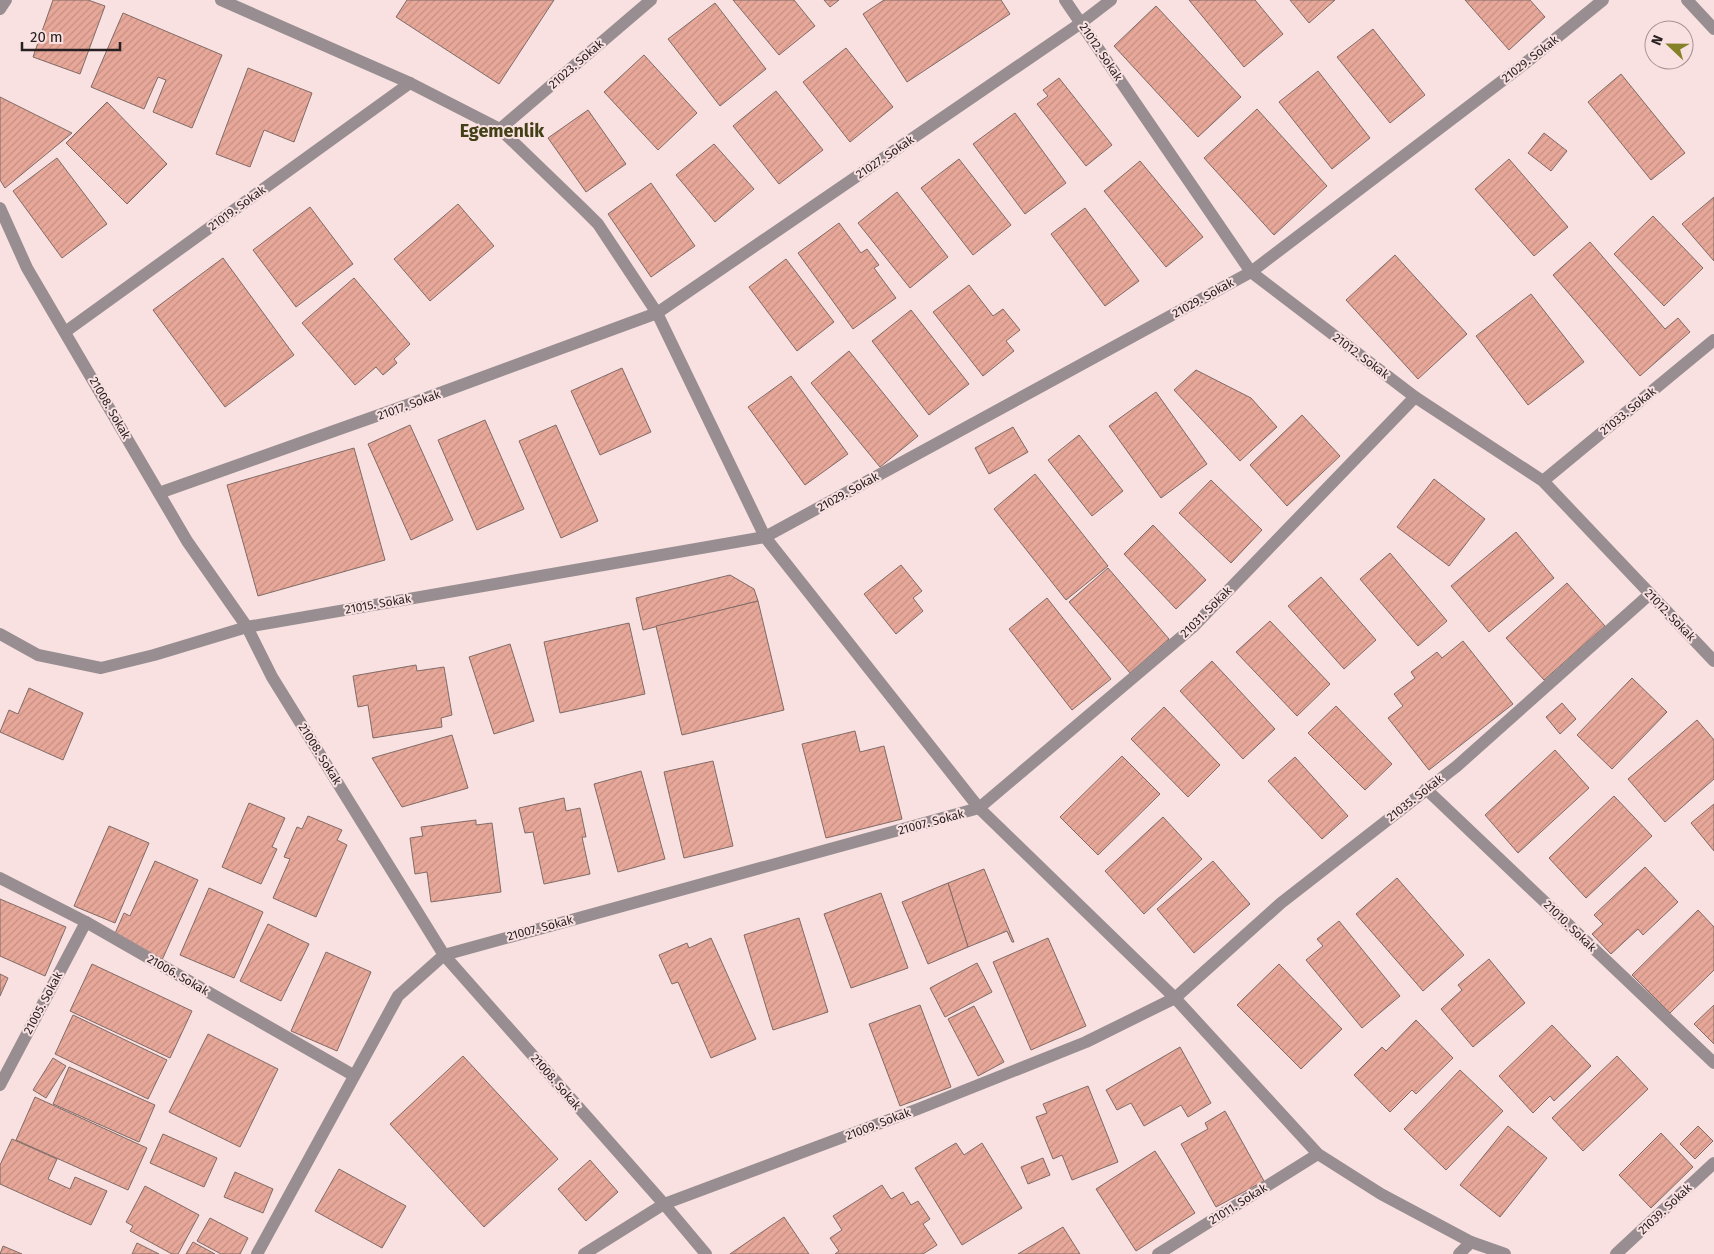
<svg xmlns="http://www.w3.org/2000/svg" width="1714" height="1254" font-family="'Fira Sans',sans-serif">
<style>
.building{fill:url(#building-hatch);stroke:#806b66}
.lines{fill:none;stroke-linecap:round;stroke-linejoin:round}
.minor{stroke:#988e91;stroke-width:12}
.labels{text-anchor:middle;stroke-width:4;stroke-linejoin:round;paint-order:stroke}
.street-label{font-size:12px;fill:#292021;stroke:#f9e0e1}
.district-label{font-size:18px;font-weight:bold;fill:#424016;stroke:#f9e0e1}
</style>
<defs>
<pattern id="building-hatch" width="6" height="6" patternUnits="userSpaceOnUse" patternTransform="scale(1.25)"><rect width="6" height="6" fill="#e7a799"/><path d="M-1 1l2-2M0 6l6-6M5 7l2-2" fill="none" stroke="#c68f84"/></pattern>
</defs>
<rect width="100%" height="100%" fill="#f9e0e1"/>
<g class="building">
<path d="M53,0H88L105,6L80,74L33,57Z"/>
<path d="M407,0H554L499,84L396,17Z"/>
<path d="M733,0H794L815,26L779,55Z"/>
<path d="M824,0H839L830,7Z"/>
<path d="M884,0H1001L1010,14L907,82L863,14Z"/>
<path d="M1189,0H1255L1283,34L1244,67Z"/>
<path d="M1290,0H1335L1309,23Z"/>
<path d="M1465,0H1530L1545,17L1509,50Z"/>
<path d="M715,3L766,69L720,106L668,39Z"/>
<path d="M1156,6L1241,97L1198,137L1114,46Z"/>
<path d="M123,13L222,55L192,128L153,112L166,80L158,77L144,109L91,87Z"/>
<path d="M1373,29L1425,95L1390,123L1337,57Z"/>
<path d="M846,48L893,107L850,142L803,82Z"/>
<path d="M644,55L697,113L658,150L604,92Z"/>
<path d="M248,68L312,93L294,142L264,130L250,167L216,154Z"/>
<path d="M1318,71L1370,138L1332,169L1279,102Z"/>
<path d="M1621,74L1685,153L1651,180L1588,102Z"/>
<path d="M1059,78L1112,145L1086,166L1037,104L1048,96L1043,90Z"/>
<path d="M776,91L823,150L779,184L733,126Z"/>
<path d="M0,97L72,133L5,188L0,180Z"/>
<path d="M107,102L167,164L127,204L66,143Z"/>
<path d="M1257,109L1327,186L1274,235L1204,158Z"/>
<path d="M588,110L626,164L586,192L548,138Z"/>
<path d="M1015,113L1066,183L1025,214L973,144Z"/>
<path d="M1544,133L1567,151L1551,171L1528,153Z"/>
<path d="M714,144L754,189L715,222L676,175Z"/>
<path d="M57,158L107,224L62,258L13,191Z"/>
<path d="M959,159L1011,225L973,255L921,188Z"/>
<path d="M1509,159L1568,227L1534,256L1475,189Z"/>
<path d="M1140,161L1203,237L1166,267L1104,191Z"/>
<path d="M651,183L695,246L651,277L608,214Z"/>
<path d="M897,192L948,257L910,288L858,223Z"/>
<path d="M1714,197V261L1682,224Z"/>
<path d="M458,204L494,246L430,301L394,259Z"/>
<path d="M310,207L353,264L296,307L253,250Z"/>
<path d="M1085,208L1139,281L1105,306L1051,234Z"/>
<path d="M1653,216L1703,268L1664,306L1614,254Z"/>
<path d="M839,223L861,253L867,249L879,265L874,268L896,298L853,329L798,253Z"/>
<path d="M1590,242L1665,329L1678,318L1690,332L1640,376L1553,275Z"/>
<path d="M1395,255L1467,334L1418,379L1346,300Z"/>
<path d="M223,258L294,355L225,407L153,310Z"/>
<path d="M786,259L834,322L797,351L749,287Z"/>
<path d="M354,278L410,344L394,359L397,363L383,375L376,367L355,385L302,323Z"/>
<path d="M969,285L993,316L1003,309L1020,330L1006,341L1014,351L983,376L933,312Z"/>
<path d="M1531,294L1584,362L1528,405L1476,336Z"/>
<path d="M911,310L969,384L929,415L872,341Z"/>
<path d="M849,351L918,436L880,467L811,383Z"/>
<path d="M622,368L651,432L600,455L571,391Z"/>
<path d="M1196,370L1251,398L1277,427L1240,461L1174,390Z"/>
<path d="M791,376L848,454L805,485L748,407Z"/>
<path d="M1156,392L1207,464L1161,498L1109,426Z"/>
<path d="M1302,415L1340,456L1287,506L1250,465Z"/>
<path d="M485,420L524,509L477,530L438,440Z"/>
<path d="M410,425L453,520L411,540L368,444Z"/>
<path d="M556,425L598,521L561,538L519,441Z"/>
<path d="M1013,427L1028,452L989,474L975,448Z"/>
<path d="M1079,435L1123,491L1092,516L1048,460Z"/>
<path d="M354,448L385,560L258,596L227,485Z"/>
<path d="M1035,474L1108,566L1066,600L994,509Z"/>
<path d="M1434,479L1485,519L1449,566L1397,527Z"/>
<path d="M1211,480L1262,530L1231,563L1179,513Z"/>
<path d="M1153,525L1206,580L1176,609L1124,554Z"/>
<path d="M1516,532L1554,578L1489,632L1451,586Z"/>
<path d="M1390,553L1447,621L1418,646L1360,579Z"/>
<path d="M901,565L922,591L913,598L923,611L896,634L864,594Z"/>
<path d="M1108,568L1169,639L1130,673L1069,602Z"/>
<path d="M730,575L754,589L758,601L643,630L636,598Z"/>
<path d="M1321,577L1376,640L1344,669L1288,606Z"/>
<path d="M1567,583L1605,626L1544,680L1506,638Z"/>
<path d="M1047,598L1111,679L1072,710L1009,629Z"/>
<path d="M758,601L784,710L682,735L656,626Z"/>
<path d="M1270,621L1330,684L1297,716L1236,652Z"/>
<path d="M629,623L645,694L560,713L544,642Z"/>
<path d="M1463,641L1513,704L1429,770L1388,718L1403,706L1394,694L1415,678L1411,672L1437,652L1442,658Z"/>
<path d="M510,644L534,721L494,734L469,657Z"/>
<path d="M1212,661L1275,729L1243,759L1180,691Z"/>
<path d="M416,665L417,671L444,667L452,715L441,718L442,727L373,738L368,705L358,707L353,676Z"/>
<path d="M1632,678L1667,712L1612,769L1577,735Z"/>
<path d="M29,688L83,713L63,760L0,732L9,710L18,714Z"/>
<path d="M1562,703L1576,719L1560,734L1546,717Z"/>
<path d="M1336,706L1392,764L1365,790L1308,733Z"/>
<path d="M1164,707L1220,765L1188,797L1131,739Z"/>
<path d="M1697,720L1714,740V779L1665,822L1628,779Z"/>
<path d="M855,731L860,752L884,746L902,819L826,838L802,744Z"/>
<path d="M452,735L468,788L402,807L372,758Z"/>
<path d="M1555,750L1589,788L1518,853L1485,815Z"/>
<path d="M1122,756L1160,794L1098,855L1060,817Z"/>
<path d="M1295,757L1348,816L1322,839L1268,781Z"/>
<path d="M713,761L733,846L684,858L664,772Z"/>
<path d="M641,771L665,859L618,872L594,784Z"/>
<path d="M1614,796L1652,836L1586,898L1549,858Z"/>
<path d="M564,798L566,811L580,808L586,837H582L590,874L544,884L533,832L525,833L519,808Z"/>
<path d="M249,803L285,818L272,847L277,849L261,884L222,867Z"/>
<path d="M1714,804V851L1691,823Z"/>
<path d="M308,816L342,830L337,840L347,845L316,917L273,898L290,859L284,857L297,827L302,829Z"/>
<path d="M1163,817L1202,859L1144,914L1105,871Z"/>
<path d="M476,820V825L492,823L501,892L431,902L427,872L415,874L410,838L423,836L421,827Z"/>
<path d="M109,826L149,843L115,923L74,906Z"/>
<path d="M155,861L198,880L162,960L113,938L124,913L130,916Z"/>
<path d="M1213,861L1250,904L1194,953L1157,909Z"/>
<path d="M1645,867L1678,902L1643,935L1638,929L1611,954L1592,934L1603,924L1594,915Z"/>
<path d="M984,869L1014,942H1012L1007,931L968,947L948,883Z"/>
<path d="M1397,878L1464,955L1423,991L1356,914Z"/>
<path d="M948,883L968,947L928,964L902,902Z"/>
<path d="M209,888L263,912L234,978L180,955Z"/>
<path d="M881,893L908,968L851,988L824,914Z"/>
<path d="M0,899L66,927L45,976L0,956Z"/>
<path d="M1698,910L1714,927V970L1670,1013L1632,975Z"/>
<path d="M799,918L828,1012L773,1030L744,935Z"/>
<path d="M1339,921L1400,996L1362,1028L1306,960L1323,946L1317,939Z"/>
<path d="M268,924L309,944L281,1001L240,981Z"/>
<path d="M711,938L756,1039L711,1058L678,982L672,984L659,955L687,943L689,948Z"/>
<path d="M1048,938L1086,1026L1031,1050L993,962Z"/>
<path d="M326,952L371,972L337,1051L291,1031Z"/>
<path d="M1489,959L1525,1003L1473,1047L1441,1009L1462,990L1458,985Z"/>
<path d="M977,963L992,992L945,1017L930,988Z"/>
<path d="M92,964L192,1011L170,1058L70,1011Z"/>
<path d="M1279,964L1342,1029L1301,1069L1237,1005Z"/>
<path d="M0,974L8,978L0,996Z"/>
<path d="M920,1005L951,1087L900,1106L869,1024Z"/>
<path d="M1714,1005V1044L1694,1024Z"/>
<path d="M974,1006L1004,1062L978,1076L948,1019Z"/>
<path d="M73,1015L167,1060L148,1099L55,1054Z"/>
<path d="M1416,1020L1453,1058L1416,1094L1412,1090L1390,1112L1354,1075L1382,1047L1386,1051Z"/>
<path d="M1552,1025L1591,1066L1554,1101L1550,1096L1533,1113L1499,1076Z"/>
<path d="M208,1034L278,1069L240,1147L169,1112Z"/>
<path d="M1180,1047L1211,1103L1188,1117L1181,1105L1144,1126L1131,1103L1117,1110L1106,1090Z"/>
<path d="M463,1056L558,1159L484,1227L390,1124Z"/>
<path d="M1617,1056L1648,1089L1583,1151L1552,1118Z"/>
<path d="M53,1058L66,1066L46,1098L33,1090Z"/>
<path d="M69,1067L155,1105L139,1142L53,1104Z"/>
<path d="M1460,1070L1503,1111L1446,1170L1404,1129Z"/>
<path d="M1088,1086L1118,1162L1072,1180L1062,1155L1053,1159L1036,1117L1047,1113L1043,1104Z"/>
<path d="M35,1097L147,1148L128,1190L16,1140Z"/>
<path d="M1225,1111L1264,1181L1216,1207L1181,1144L1208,1129L1205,1123Z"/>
<path d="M1508,1126L1547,1158L1500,1217L1460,1185Z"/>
<path d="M1698,1126L1713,1141L1695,1159L1680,1144Z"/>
<path d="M1661,1133L1693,1167L1651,1208L1619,1175Z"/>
<path d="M163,1134L217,1158L204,1187L150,1163Z"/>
<path d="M12,1139L57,1159L48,1179L70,1189L75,1177L107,1191L91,1225L0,1184V1165Z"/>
<path d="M956,1143L964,1155L982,1143L1022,1208L962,1245L915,1168Z"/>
<path d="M1155,1151L1195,1213L1136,1251L1096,1189Z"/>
<path d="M1043,1158L1050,1175L1028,1184L1021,1167Z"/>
<path d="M590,1160L618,1192L586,1221L558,1189Z"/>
<path d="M339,1169L406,1206L382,1248L315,1211Z"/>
<path d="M235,1172L273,1189L263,1213L224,1197Z"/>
<path d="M882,1185L891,1199L903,1192L911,1205L918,1201L930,1219L923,1224L937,1245L923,1254H835L839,1251L830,1238L842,1230L833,1216Z"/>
<path d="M145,1186L199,1215L178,1254H172L130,1231L133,1226L126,1222Z"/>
<path d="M784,1217L809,1254H730Z"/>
<path d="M210,1218L248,1238L240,1254H221L197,1241Z"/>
<path d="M1063,1227L1080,1254H1018Z"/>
<path d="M193,1242L215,1254H186Z"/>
<path d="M137,1243L159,1254H132Z"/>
<path d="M3,1246L22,1254H0Z"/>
</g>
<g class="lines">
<g class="minor">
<path d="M221,0L410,83L500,129L585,211L598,224L657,313L765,537L979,808L1175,998L1318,1154L1381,1194L1471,1242L1505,1254"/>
<path d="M1065,0L1251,272L1415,397L1543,481L1714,661"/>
<path d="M1687,0L1714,29"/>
<path d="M0,9L6,0"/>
<path d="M500,129L651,0"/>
<path d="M0,208L27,268L187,541L247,627L272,677L444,955L664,1204L706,1254"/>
<path d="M65,332L410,83"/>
<path d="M1543,481L1714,340"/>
<path d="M159,493L410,404L657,313L1081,23L1111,0"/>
<path d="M0,634L38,655L101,668L154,655L247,627L765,537L1251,272L1523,65L1603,0"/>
<path d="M1426,789L1714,1063"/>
<path d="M0,878L86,922L353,1075"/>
<path d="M0,1085L86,922"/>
<path d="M257,1254L398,996L444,955L979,808L1193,627L1415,397"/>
<path d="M584,1254L664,1204L918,1109L1086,1042L1175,998L1281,903L1457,766L1650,594"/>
<path d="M1158,1254L1318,1154"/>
<path d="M1459,1254L1471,1242"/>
<path d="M1616,1254L1714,1163"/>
</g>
</g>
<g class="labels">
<g class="street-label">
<text transform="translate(1101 52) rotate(56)" y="4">21012. Sokak</text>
<text transform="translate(1530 59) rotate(-38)" y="4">21029. Sokak</text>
<text transform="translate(576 64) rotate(-41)" y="4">21023. Sokak</text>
<text transform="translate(885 157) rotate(-34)" y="4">21027. Sokak</text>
<text transform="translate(237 208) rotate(-36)" y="4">21019. Sokak</text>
<text transform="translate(1203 298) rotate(-29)" y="4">21029. Sokak</text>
<text transform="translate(1361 356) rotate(37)" y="4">21012. Sokak</text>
<text transform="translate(409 405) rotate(-20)" y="4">21017. Sokak</text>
<text transform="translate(110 408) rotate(60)" y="4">21008. Sokak</text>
<text transform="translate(1628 411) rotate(-39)" y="4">21033. Sokak</text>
<text transform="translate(848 492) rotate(-29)" y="4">21029. Sokak</text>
<text transform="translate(378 604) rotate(-10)" y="4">21015. Sokak</text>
<text transform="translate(1206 612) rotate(-45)" y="4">21031. Sokak</text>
<text transform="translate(1670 615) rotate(46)" y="4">21012. Sokak</text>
<text transform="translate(320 754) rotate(58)" y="4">21008. Sokak</text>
<text transform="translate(1415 798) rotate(-38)" y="4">21035. Sokak</text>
<text transform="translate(931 822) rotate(-15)" y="4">21007. Sokak</text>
<text transform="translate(1570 926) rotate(44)" y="4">21010. Sokak</text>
<text transform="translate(540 928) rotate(-15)" y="4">21007. Sokak</text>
<text transform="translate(178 975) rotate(30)" y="4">21006. Sokak</text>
<text transform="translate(43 1003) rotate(-62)" y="4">21005. Sokak</text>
<text transform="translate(556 1082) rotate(49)" y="4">21008. Sokak</text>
<text transform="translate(878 1124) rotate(-21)" y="4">21009. Sokak</text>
<text transform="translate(1238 1204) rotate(-32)" y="4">21011. Sokak</text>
<text transform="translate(1665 1209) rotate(-43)" y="4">21039. Sokak</text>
</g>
<g class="district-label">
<text x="502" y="137">Egemenlik</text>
</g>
</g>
<g transform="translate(1669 45) rotate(292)"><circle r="24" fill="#f9e0e1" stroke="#a69394"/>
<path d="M0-4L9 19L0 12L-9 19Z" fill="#858129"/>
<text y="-8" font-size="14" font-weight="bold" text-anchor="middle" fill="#292021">N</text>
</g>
<path d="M22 42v8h98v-8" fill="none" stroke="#292021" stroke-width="2.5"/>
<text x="30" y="42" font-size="15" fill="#292021" stroke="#f9e0e1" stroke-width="4" paint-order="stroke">20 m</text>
</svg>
